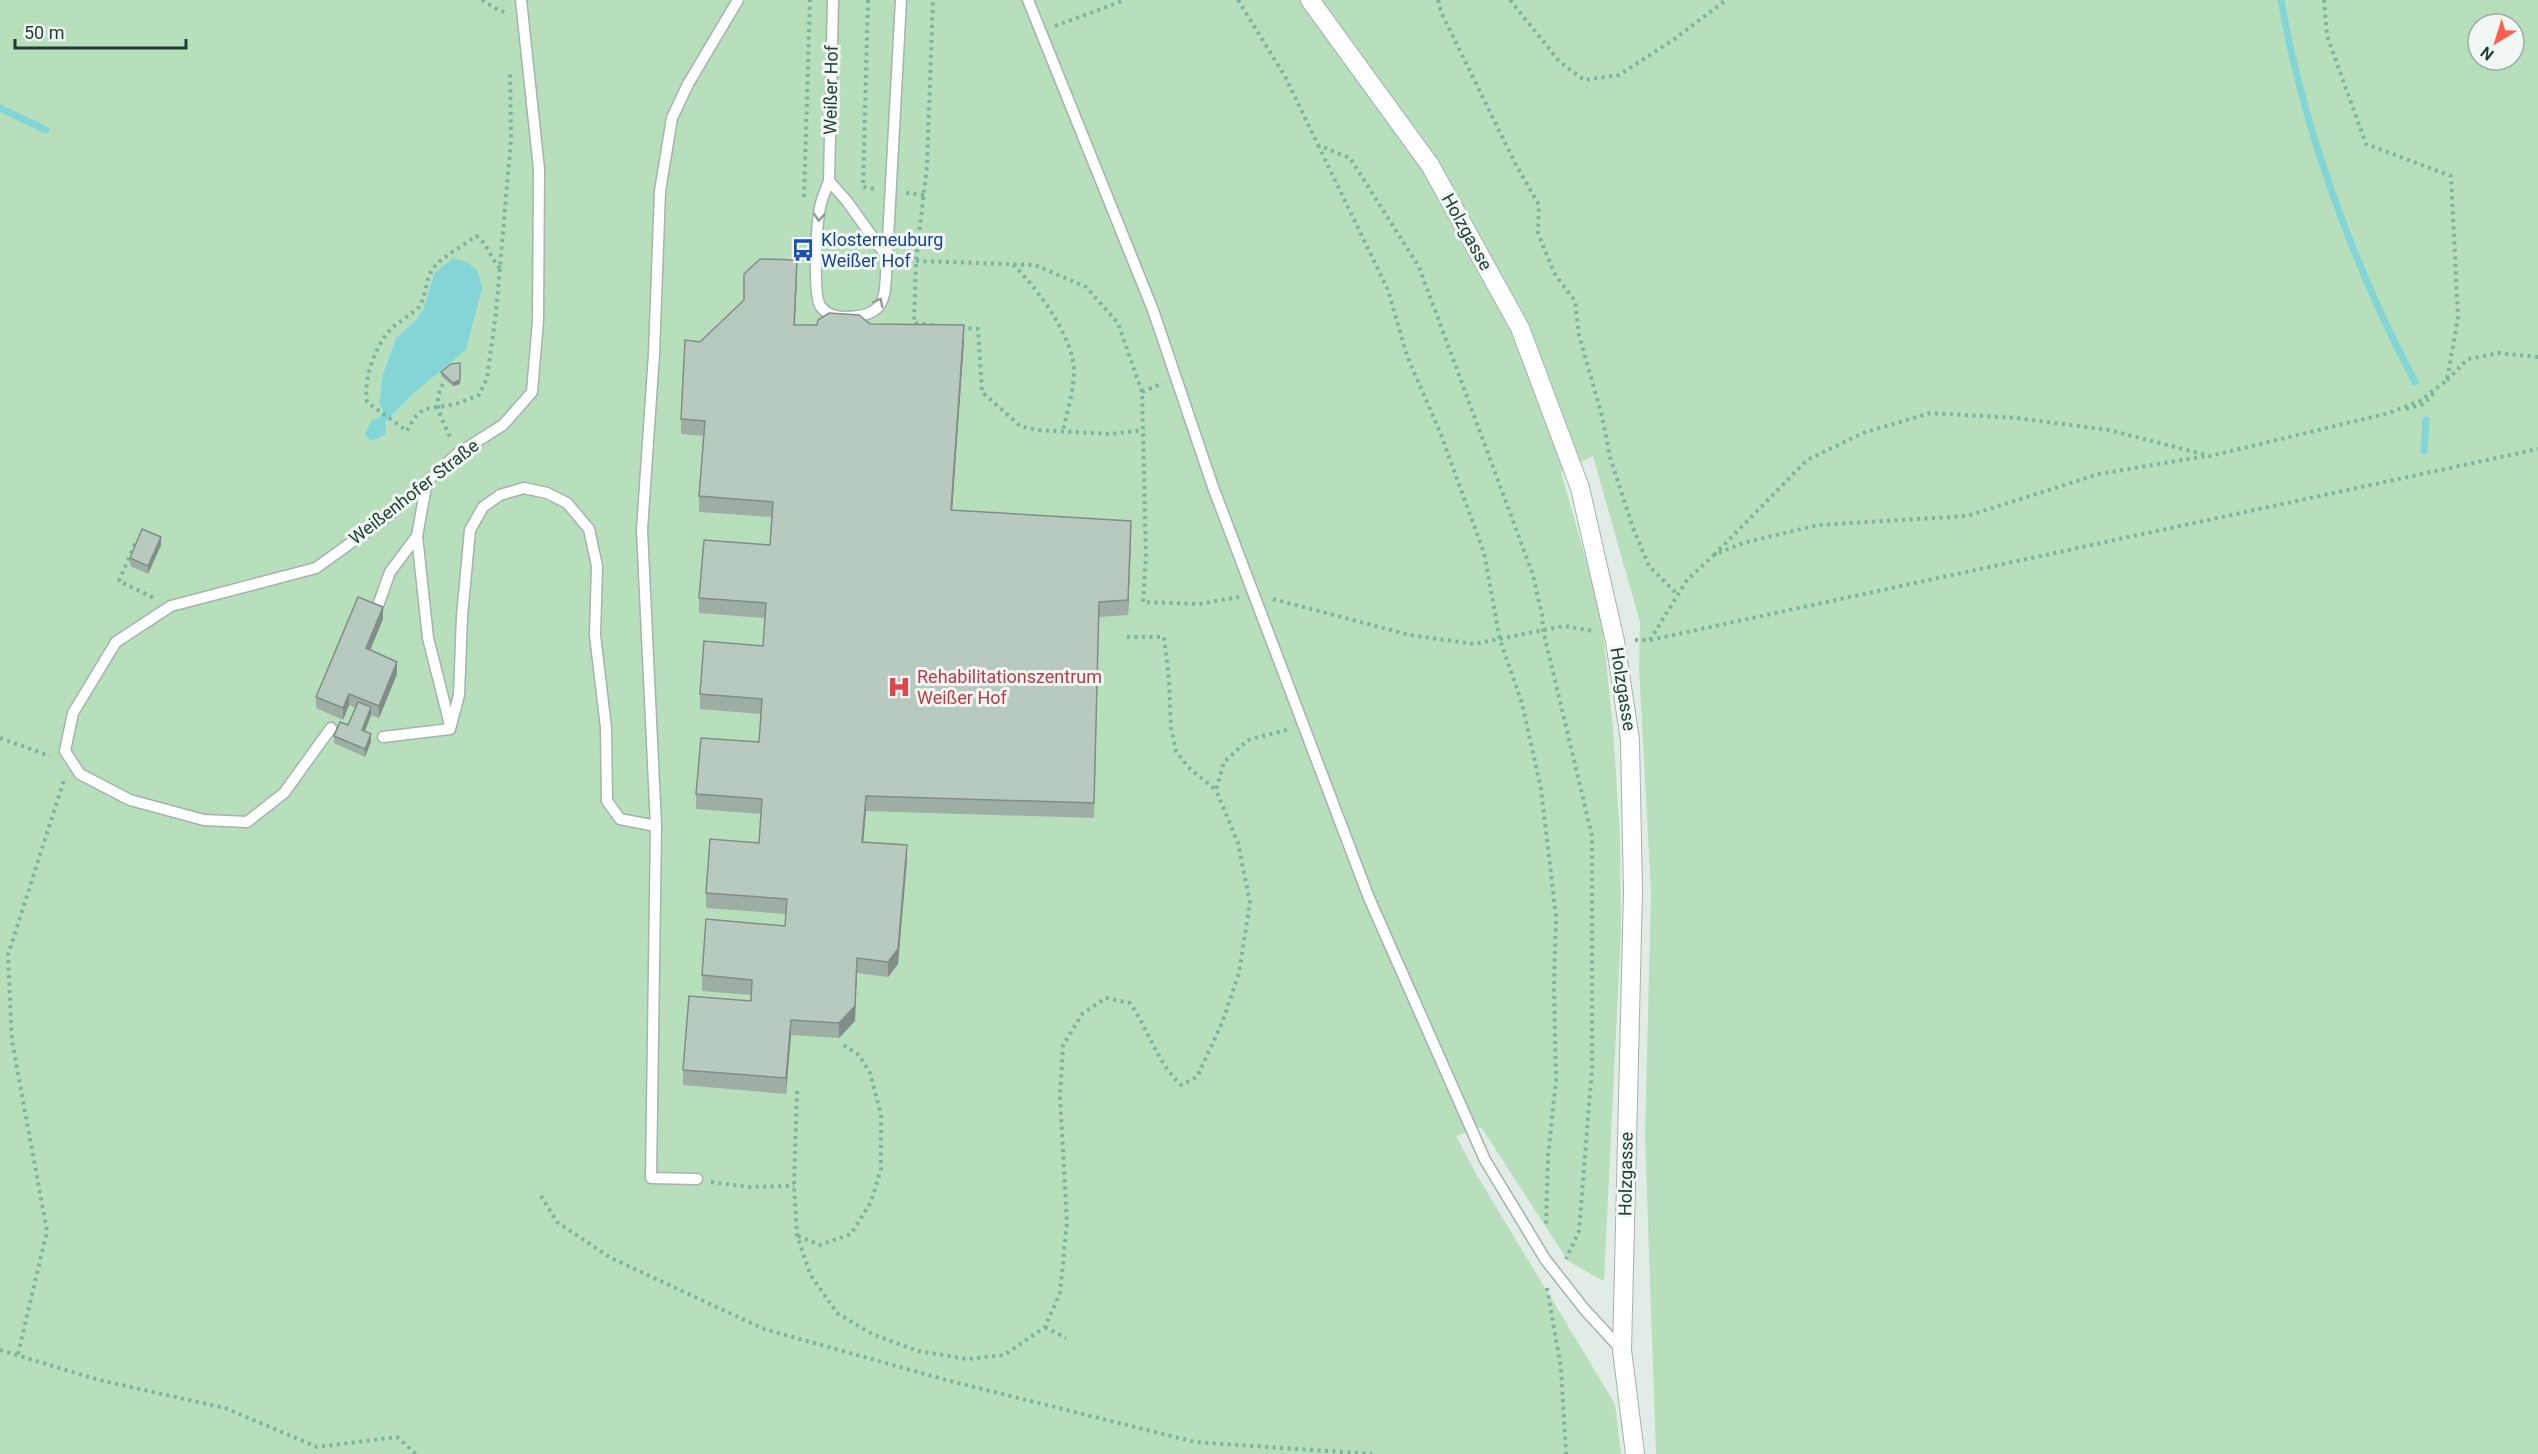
<svg xmlns="http://www.w3.org/2000/svg" width="2538" height="1454" font-family="Roboto,sans-serif">
<style>
.green{fill:#b7dfbc;fill-rule:evenodd}
.water{fill:#83d5d6}
.lines{fill:none;stroke-linecap:round;stroke-linejoin:round}
.stream{stroke:#83d5d6;stroke-width:7}
.service-casing{stroke:#a2b4ab;stroke-width:13}
.tertiary-casing{stroke:#a2b4ab;stroke-width:20}
.path{stroke:#7db39b;stroke-width:4;stroke-dasharray:3 4.5;stroke-linecap:butt}
.service{stroke:#fff;stroke-width:10}
.tertiary{stroke:#fff;stroke-width:18}
.wall{fill:#9eaea5}
.shaded-wall{fill:#818d86}
.building{fill:#b8cac0;stroke:#818d86;stroke-width:1.5}
.oneway{stroke:#8f9e98}
.labels{text-anchor:middle;stroke-width:6;stroke-linejoin:round;paint-order:stroke}
.street-label{font-size:18px;fill:#1f3e31;stroke:#f1f8f3}
.transit-label{font-size:18px;fill:#164399;stroke:#f1f8f3;text-anchor:start}
.health-label{font-size:18px;fill:#be3a42;stroke:#f1f8f3;text-anchor:start}
</style>
<rect width="100%" height="100%" fill="#e0ece5"/>
<path class="green" d="M0,0H2538V1454H1656L1645,1137L1651,892L1639,667L1640,622L1593,456L1561,472L1601,613L1613,728L1620,838L1621,929L1604,1281L1568,1261L1481,1127L1456,1136L1475,1172L1615,1404L1621,1454H0ZM2478,24H2514V60H2478ZM434,274L482,289L466,350L415,392L385,424L380,417L383,409L379,404L383,374L396,338L416,320L423,310Z"/>
<path class="water" d="M453,258L468,263L478,271L482,289L466,350L415,392L385,423L386,433L377,439L370,440L365,434L371,421L380,417L383,410L379,404L383,374L396,338L416,320L423,310L434,274Z"/>
<g class="lines">
<g class="stream">
<path d="M2281,0C2303,128 2354,267 2415,382"/>
<path d="M0,108L46,130"/>
<path d="M2424,451L2426,420"/>
</g>
<g class="service-casing">
<g id="service">
<path d="M1028,0L1153,310L1213,487L1369,898L1485,1160L1545,1259L1585,1310L1621,1349"/>
<path d="M829,181L846,200L887,257C884,293 891,317 845,317C836,317 827,315 821,307C812,296 817,223 820,207C822,198 826,189 829,181L833,0"/>
<path d="M887,257L901,0"/>
<path d="M427,481L417,536L428,638L450,725"/>
<path d="M376,611L390,572L417,536"/>
<path d="M331,728L284,793L247,822L204,820L130,800L80,774L65,751L73,713L116,642L171,606L316,568L392,513L457,454L503,425L532,392L538,321L539,169L521,0"/>
<path d="M383,737L450,729L459,695L462,616L470,530L483,507L500,495L524,488L547,493L567,503L589,529L597,566L595,635L606,728L607,801L620,819L656,826"/>
<path d="M697,1179L651,1178L656,826L642,530L654,354L660,191L672,118L688,84L738,0"/>
</g>
</g>
<g class="tertiary-casing">
<path id="tertiary" d="M1310,0L1430,165L1520,328L1580,488L1615,641L1630,740L1633,891L1622,1350L1635,1454"/>
</g>
<g class="path">
<path d="M482,0L498,10L508,13"/>
<path d="M868,0L863,187L875,189"/>
<path d="M1238,0L1286,78L1318,145L1350,158L1419,267L1533,575L1542,615L1543,630L1592,836V1068L1579,1231L1566,1259"/>
<path d="M1438,0L1441,12L1515,163L1539,205L1538,233L1554,273L1575,301L1579,335L1602,416L1610,457L1633,528L1649,566L1678,595"/>
<path d="M1510,0L1559,61L1584,80L1619,75L1673,40L1726,0"/>
<path d="M1055,26L1125,0"/>
<path d="M1318,145L1388,290L1407,356L1440,432L1484,553L1500,640L1522,703L1541,789L1556,916L1554,986L1556,1081L1548,1156L1546,1227"/>
<path d="M906,193L924,195"/>
<path d="M804,197L810,0"/>
<path d="M916,261L1035,265L1086,287L1118,323L1142,392L1146,556L1143,602L1199,604L1239,597"/>
<path d="M1013,265C1037,287 1074,338 1074,371C1074,390 1067,412 1063,431"/>
<path d="M500,268C491,259 486,241 476,236C462,247 442,256 432,270C424,282 427,299 417,309C409,316 399,321 391,329C375,346 363,380 367,402L407,431C421,402 431,410 455,404C463,402 471,398 479,395L487,378L496,313L511,139L510,70"/>
<path d="M933,325L914,323L916,261L927,166L933,0"/>
<path d="M961,328L978,329L982,392L1020,426L1037,430L1111,434L1143,430"/>
<path d="M2447,380L2468,359L2499,353L2538,357"/>
<path d="M443,384C431,403 443,421 451,439"/>
<path d="M1142,392L1163,383"/>
<path d="M2406,409L2424,404L2437,390"/>
<path d="M135,544L119,581L154,598"/>
<path d="M1714,555L1807,460L1863,433L1930,413L2017,418L2109,430L2210,456L2389,413L2420,401L2447,380L2458,318L2451,176L2366,144L2327,36L2324,0"/>
<path d="M1273,599L1410,635L1474,644L1564,626L1593,631"/>
<path d="M1127,637H1164L1169,680L1171,728L1176,751L1188,767L1216,790"/>
<path d="M1635,640H1650L2538,449"/>
<path d="M1650,640L1687,580L1714,555L1743,543L1818,525L1967,516L2099,474L2206,456"/>
<path d="M0,738L50,756"/>
<path d="M797,1091L794,1186L797,1235L810,1274L837,1313L872,1334L918,1351L967,1359L1004,1355L1045,1327L1060,1293L1067,1222L1060,1097L1063,1045L1083,1013L1106,998L1130,1003C1149,1030 1156,1061 1181,1085L1197,1077L1222,1023L1239,973L1250,903L1238,843L1216,790L1224,762L1248,740L1290,729"/>
<path d="M711,1182L749,1187L794,1186"/>
<path d="M541,1196L557,1222L611,1258L764,1329L950,1381L1195,1442L1372,1454"/>
<path d="M798,1236L820,1245L851,1234L871,1202L881,1169V1115L870,1073L859,1055L842,1044"/>
<path d="M1547,1288L1561,1368L1566,1454"/>
<path d="M1045,1327L1066,1338"/>
<path d="M0,1350L99,1380L225,1408L317,1447L397,1437L416,1454"/>
<path d="M18,1354L47,1231L12,1041L8,955L64,780"/>
</g>
<use href="#service" class="service"/>
<use href="#tertiary" class="tertiary"/>
</g>
<g class="wall">
<path d="M797,275L795,325L870,324L964,341L952,510L1131,536L1128,615L1099,617L1094,818L866,811L863,842L907,860L898,964L888,977L857,973L855,1021L839,1038L791,1035L786,1094L683,1085V1070L751,1001V995L702,991V975L785,926L786,914L706,908V893L759,843L761,814L696,809V794L759,742L761,714L700,709V694L763,646L765,618L699,613V598L770,545L772,517L699,512V496L703,436L681,434V419L700,342L744,300Z"/>
<path d="M441,372L460,384L453,386L441,376Z"/>
<path d="M161,545L148,574L130,566V558Z"/>
<path d="M383,619L370,650L397,674L379,718L371,715L365,731L371,742L365,757L334,743V736L348,725L355,708L349,705L343,720L316,708V697Z"/>
</g>
<g class="shaded-wall">
<path d="M797,260V275L794,340V325Z"/>
<path d="M964,325V341L951,526V510Z"/>
<path d="M460,380V384L453,386V383Z"/>
<path d="M1131,521V536L1128,615V600Z"/>
<path d="M161,537V545L148,574V566Z"/>
<path d="M383,607V619L366,660V648Z"/>
<path d="M397,662V674L379,718V706Z"/>
<path d="M349,694V705L343,720V708Z"/>
<path d="M371,707V715L362,738V730Z"/>
<path d="M371,734V742L365,757V749Z"/>
<path d="M866,796V811L862,857V842Z"/>
<path d="M907,845V860L898,964L888,977V962Z"/>
<path d="M857,958L855,1021L839,1038V1023Z"/>
<path d="M791,1020V1035L786,1094V1078Z"/>
</g>
<g class="building">
<path d="M760,259L797,260L794,325H817L818,320L829,313L859,315L870,324L964,325L951,510L1131,521L1128,600L1099,602L1094,803L866,796L862,842L907,845L898,949L888,962L857,958L855,1006L839,1023L791,1020L786,1078L683,1070L689,996L751,1001L752,980L702,975L706,919L785,926L787,899L706,893L710,839L759,843L762,799L696,794L701,738L759,742L762,699L700,694L704,641L763,646L766,603L699,598L704,540L770,545L773,502L699,496L705,421L681,419L685,340L700,342L744,300V274Z"/>
<path d="M460,363V380L453,383L441,372L451,364Z"/>
<path d="M142,529L161,537L148,566L130,558Z"/>
<path d="M358,597L383,607L366,648L397,662L379,706L349,694L343,708L316,697Z"/>
<path d="M358,702L371,707L362,730L371,734L365,749L334,736L340,722L348,725Z"/>
</g>
<defs><path id="oneway-chevron" d="M-2-3.5L2.5 0L-2 3.5" fill="none" stroke-width="1.6" stroke-linecap="round" stroke-linejoin="round" transform="scale(1.5)"/></defs>
<g class="oneway">
<use href="#oneway-chevron" transform="translate(819 217) rotate(94)"/>
<use href="#oneway-chevron" transform="translate(879 302) rotate(-63)"/>
</g>
<defs>
<g id="bus-bare" transform="scale(1.8)"><path d="M-5-6H5V4H4V6H2V4H-2V6H-4V4H-5ZM-3.5-4V0h7V-4ZM-3.5 1.2v1.5H-2V1.2ZM2 1.2v1.5H3.5V1.2Z" fill="#1a4fb4" stroke="#f1f8f3" stroke-width="2.5" paint-order="stroke"/></g>
<g id="hospital-bare" transform="scale(1.8)"><path d="M-5-5h3v3.5h4V-5h3V5h-3V1.5h-4V5h-3Z" fill="#e0444e" stroke="#f1f8f3" stroke-width="2.5" paint-order="stroke"/></g>
</defs>
<g fill-rule="evenodd">
<use href="#bus-bare" x="803" y="250"/>
<use href="#hospital-bare" x="899" y="687"/>
</g>
<g class="labels">
<g class="street-label">
<text transform="translate(831 90) rotate(-89)" y="6">Weißer Hof</text>
<text transform="translate(1467 232) rotate(61)" y="6">Holzgasse</text>
<text transform="translate(414 492) rotate(-38)" y="6">Weißenhofer Straße</text>
<text transform="translate(1623 689) rotate(81)" y="6">Holzgasse</text>
<text transform="translate(1626 1174) rotate(-89)" y="6">Holzgasse</text>
</g>
<g class="transit-label">
<text x="821" y="246">Klosterneuburg<tspan x="821" dy="21">Weißer Hof</tspan></text>
</g>
<g class="health-label">
<text x="917" y="683">Rehabilitationszentrum<tspan x="917" dy="21">Weißer Hof</tspan></text>
</g>
</g>
<g transform="translate(2496 42) rotate(218)"><circle r="28" fill="#f1f8f3" stroke="#9daea5" stroke-width="1.5"/>
<path d="M0-4.5L10 22L0 15L-10 22Z" fill="#fe5f4c"/>
<text y="-9" font-size="16" font-weight="bold" text-anchor="middle" fill="#1f3e31">N</text>
</g>
<path d="M15 39v9h171v-9" fill="none" stroke="#1f3e31" stroke-width="3"/>
<text x="24" y="39" font-size="18" fill="#1f3e31" stroke="#f1f8f3" stroke-width="4.5" paint-order="stroke">50 m</text>
</svg>
